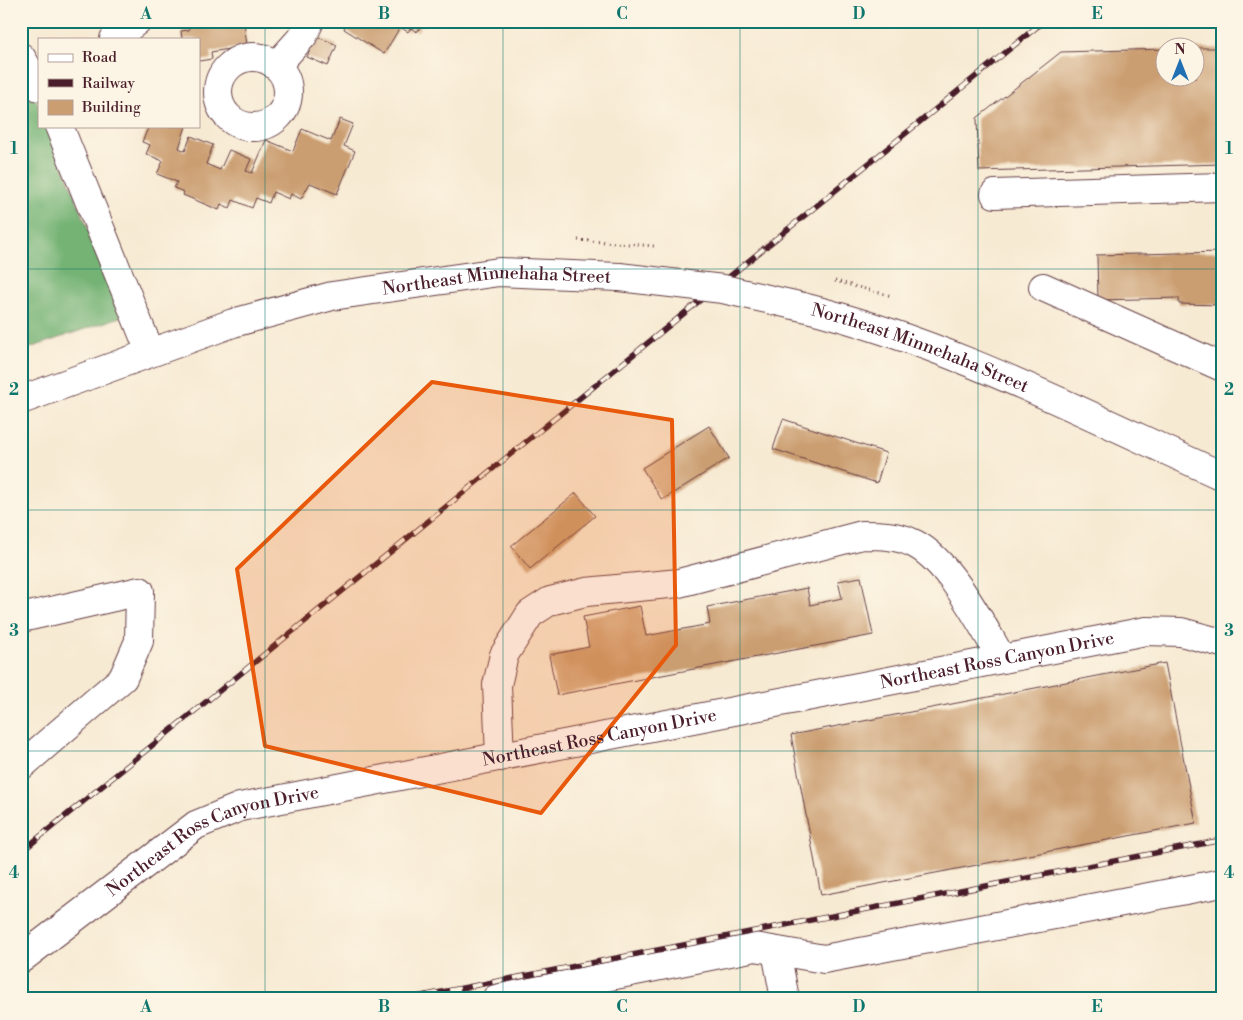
<svg xmlns="http://www.w3.org/2000/svg" width="1243" height="1020" font-family="'Libre Bodoni',serif">
<style>
.forest{fill:#74b374;stroke:#5f6950}
.building{fill:#cb9e71}
.lines{fill:none;stroke-linecap:round;stroke-linejoin:round}
.minor-casing{stroke:#643d44;stroke-width:30}
.major-casing{stroke:#643d44;stroke-width:30}
.path{stroke:#643d44;stroke-width:3;stroke-dasharray:1 4;stroke-linecap:butt}
.minor{stroke:#fff;stroke-width:28}
.major{stroke:#fff;stroke-width:28}
.rail-casing{stroke:#4a1f2b;stroke-width:5.5}
.rail{stroke:#fcf5e5;stroke-width:4;stroke-dasharray:11;stroke-linecap:butt}
.major-bridge-casing{stroke:#643d44;stroke-width:30;stroke-linecap:butt}
.major-bridge{stroke:#fff;stroke-width:28}
.marked{fill:#e8590c;fill-opacity:0.2;stroke:#e8590c;stroke-width:4;stroke-linejoin:round}
.grid{fill:none;stroke:#0f766e;stroke-width:1;stroke-opacity:0.55}
.labels{text-anchor:middle;stroke-width:5;stroke-linejoin:round;paint-order:stroke}
.street-label{font-size:18px;fill:#4a1f2b;stroke:#fcf5e5}
.neatline{fill:none;stroke:#0f766e;stroke-width:2}
.grid-label{font-size:16px;text-anchor:middle;font-weight:bold;fill:#0f766e}
</style>
<rect width="100%" height="100%" fill="#fcf5e5"/>
<filter id="ink" filterUnits="userSpaceOnUse"><feTurbulence type="fractalNoise" baseFrequency=".02" numOctaves="2"/><feDisplacementMap in="SourceGraphic" scale="10" xChannelSelector="R" yChannelSelector="G"/><feConvolveMatrix kernelMatrix="1 2 1 2 8 2 1 2 1" color-interpolation-filters="sRGB"/></filter>
<filter id="wash" filterUnits="userSpaceOnUse"><feTurbulence type="fractalNoise" baseFrequency=".0096" numOctaves="4" result="noise"/><feDisplacementMap in="SourceGraphic" scale="20" xChannelSelector="R" yChannelSelector="G"/><feGaussianBlur stdDeviation="1.12" result="paint"/><feColorMatrix in="noise" values="0 0 0 0 0 0 0 0 0 0 0 0 0 0 0 0 0 1.4 0 .05"/><feComposite in="paint" operator="in"/></filter>
<g filter="url(#wash)">
<rect width="100%" height="100%" fill="#f7ead3"/>
<path class="forest" d="M21,69L39,106V126H47L123,316L21,351Z"/>
<g id="blocks">
<g class="building">
<path d="M188,21H231V25L244,22L247,46L211,52L212,59L199,61V39H182L181,31L189,30Z"/>
<path d="M335,21H428L425,26L422,24L417,32L411,28L408,32L400,27L384,54L344,29L345,27Z"/>
<path d="M316,36L337,45L328,66L307,57Z"/>
<path d="M1196,48H1222V164L979,171L977,118L1061,52L1166,49V78H1196Z"/>
<path d="M340,119L353,124L344,146L355,151L337,194L310,183L301,199L291,194L289,199L273,192L269,203L256,198L252,208L233,200L230,208L221,204L219,210L183,195L184,192L174,188L177,182L157,174L163,161L146,154L150,145L142,142L149,126H186L179,148L185,151L191,136L213,145L206,164L220,170L229,150L251,159L246,171L252,173L266,140L293,151L302,129L331,141Z"/>
<path d="M1222,252V305L1179,304V298L1098,300L1097,255Z"/>
<path d="M783,419L886,453L877,483L773,449Z"/>
<path d="M709,426L729,458L662,500L642,468Z"/>
<path d="M576,493L595,516L530,569L511,546Z"/>
<path d="M861,577L873,635L557,695L549,655L589,647L583,617L640,606L646,636L710,624L707,607L807,588L810,605L842,598L838,581Z"/>
<path d="M1165,663L1196,823L821,895L791,735Z"/>
</g>
</g>
</g>
<g filter="url(#ink)">
<use href="#blocks" fill-opacity="0" stroke="#643d44" stroke-width="1"/>
<g class="lines">
<g class="minor-casing">
<g id="minor">
<path d="M114,39L137,21"/>
<path d="M21,57L39,87"/>
<circle cx="253" cy="92" r="35"/>
<path d="M276,66L303,36L310,21"/>
<path d="M59,126L150,352"/>
<path d="M995,194L1222,187"/>
<path d="M1043,287L1222,367"/>
<path d="M21,618L140,591L139,641L123,678L21,766"/>
<path d="M500,757L497,685L504,655L530,614L550,601L586,592L679,583L862,535C880,535 898,535 915,544C950,562 982,625 1002,659"/>
<path d="M776,951L785,999"/>
<path id="s1" d="M21,959L196,825L240,807L1146,631L1181,632L1222,643"/>
<path d="M496,999L755,947L824,959L1222,883"/>
</g>
</g>
<g class="major-casing">
<g id="major">
<path id="s2" d="M803,307C946,342 1087,415 1222,476"/>
<path id="s3" d="M21,400L233,323L332,296L499,272L619,277"/>
</g>
</g>
<g class="path">
<path d="M578,240L654,246"/>
<path d="M835,281L892,296"/>
</g>
<use href="#minor" class="minor"/>
<use href="#major" class="major"/>
<g class="rail-casing">
<g id="rail">
<path d="M21,852L1044,21"/>
<path d="M406,999L1222,840"/>
</g>
</g>
<use href="#rail" class="rail"/>
<g class="major-bridge-casing">
<path id="major-bridge" d="M619,277L723,289L803,307"/>
</g>
<use href="#major-bridge" class="major-bridge"/>
</g>
</g>
<path class="marked" d="M432,382L672,420L676,645L541,813L265,746L237,569Z"/>
<path class="grid" d="M265,21V999M503,21V999M740,21V999M978,21V999M21,269H1222M21,510H1222M21,751H1222"/>
<g class="labels">
<g class="street-label">
<text dy="6" stroke="none"><textPath href="#s3" startOffset="494">Northeast Minnehaha Street</textPath></text>
<text dy="6" stroke="none"><textPath href="#s2" startOffset="124">Northeast Minnehaha Street</textPath></text>
<text dy="6" stroke="none"><textPath href="#s1" startOffset="1039">Northeast Ross Canyon Drive</textPath></text>
<text dy="6" stroke="none"><textPath href="#s1" startOffset="634">Northeast Ross Canyon Drive</textPath></text>
<text dy="6" stroke="none"><textPath href="#s1" startOffset="229">Northeast Ross Canyon Drive</textPath></text>
</g>
</g>
<rect width="1243" height="1020" fill="none" stroke="#fcf5e5" stroke-width="55"/>
<rect x="38" y="38" width="162" height="90" fill="#fcf5e5" stroke="#b59f9b"/>
<rect x="48" y="54" width="25" height="8" fill="#ffffff" stroke="#b59f9b"/>
<text x="82" y="62" font-size="15" fill="#4a1f2b">Road</text>
<rect x="48" y="79" width="25" height="8" fill="#4a1f2b" stroke="#b59f9b"/>
<text x="82" y="88" font-size="15" fill="#4a1f2b">Railway</text>
<rect x="48" y="100" width="25" height="15" fill="#cb9e71" stroke="#b59f9b"/>
<text x="82" y="112" font-size="15" fill="#4a1f2b">Building</text>
<g transform="translate(1180 62)"><circle r="24" fill="#fcf5e5" stroke="#b59f9b"/>
<path d="M0-4L9 19L0 12L-9 19Z" fill="#1f6fb2"/>
<text y="-8" font-size="14" font-weight="bold" text-anchor="middle" fill="#4a1f2b">N</text>
</g>
<rect x="28" y="28" width="1188" height="964" class="neatline"/>
<g class="grid-label">
<text x="146" y="19">A</text>
<text x="384" y="19">B</text>
<text x="622" y="19">C</text>
<text x="859" y="19">D</text>
<text x="1097" y="19">E</text>
<text x="14" y="154">1</text>
<text x="1229" y="154">1</text>
<text x="14" y="395">2</text>
<text x="1229" y="395">2</text>
<text x="14" y="636">3</text>
<text x="1229" y="636">3</text>
<text x="14" y="878">4</text>
<text x="1229" y="878">4</text>
<text x="146" y="1012">A</text>
<text x="384" y="1012">B</text>
<text x="622" y="1012">C</text>
<text x="859" y="1012">D</text>
<text x="1097" y="1012">E</text>
</g>
</svg>
